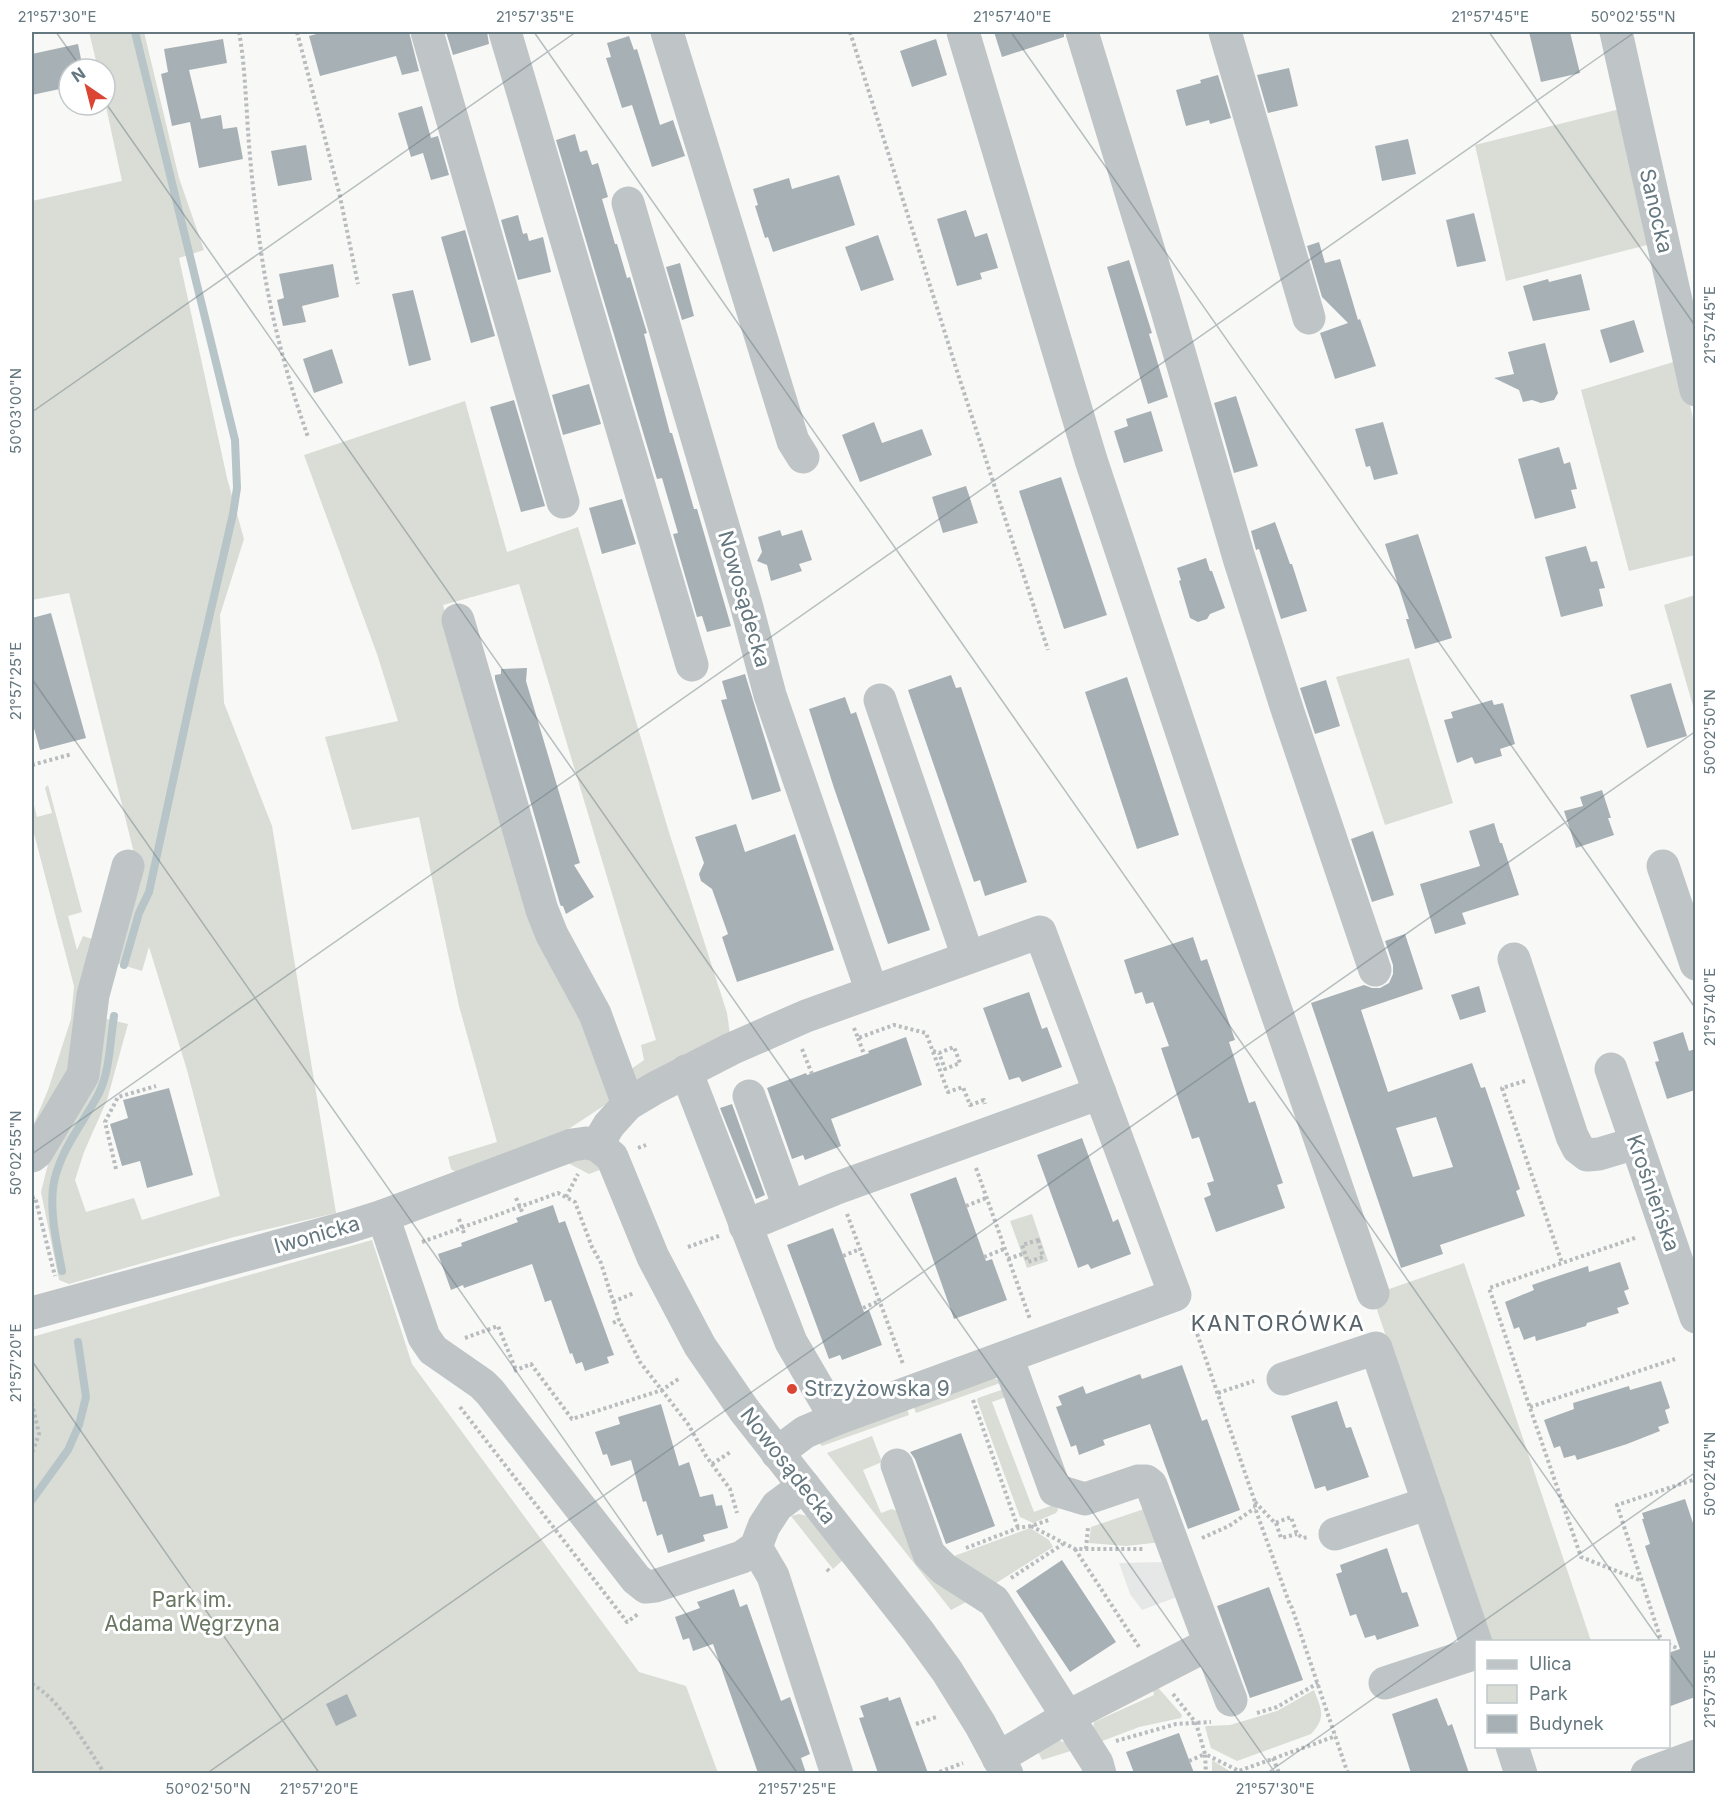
<svg xmlns="http://www.w3.org/2000/svg" width="1727" height="1805" font-family="Inter,sans-serif">
<style>
.built{fill:#e6e8e7}
.green{fill:#d9ddd5}
.lines{fill:none;stroke-linecap:round;stroke-linejoin:round}
.stream{stroke:#b7c5c8;stroke-width:8}
.building{fill:#a7b1b5;fill-rule:evenodd}
.path{stroke:#b8bcbe;stroke-width:4;stroke-dasharray:3 3;stroke-linecap:butt}
.minor{stroke:#bfc5c7;stroke-width:33}
.ticks{fill:none;stroke:#65777f;stroke-width:1.5;stroke-opacity:0.45}
.poi-dot{fill:#da4534;stroke:#fff;stroke-width:2}
.labels{text-anchor:middle;stroke-width:6;stroke-linejoin:round;paint-order:stroke}
.street-label{font-size:21px;fill:#65777f;stroke:#fff}
.poi-label{font-size:21px;fill:#65777f;stroke:#fff;text-anchor:start}
.park-label{font-size:21px;fill:#697763;stroke:#fff}
.neighbourhood-label{font-size:22px;letter-spacing:1.5px;fill:#56646a;stroke:#fff}
.neatline{fill:none;stroke:#65777f;stroke-width:2}
.ticks-label{font-size:15px;text-anchor:middle;fill:#65777f}
</style>
<rect width="100%" height="100%" fill="#f8f8f6"/>
<path class="built" d="M1165,1562L1177,1597L1142,1610L1130,1594L1119,1563Z"/>
<g class="green">
<path d="M89,32H144L179,178L204,250L179,258L227,478L244,539L220,615L224,703L272,826L336,1213L234,1237L69,1284L59,1280L41,1192L48,1164L103,1018L128,1024L107,1100L84,1152L75,1180L86,1212L134,1198L142,1220L220,1196L187,1070L149,947L142,971L116,963L133,903L141,881L69,593L32,600V201L122,181L105,102V69H98Z"/>
<path d="M1624,108L1655,243L1506,281L1475,145Z"/>
<path d="M1680,360L1695,427V555L1629,571L1581,390Z"/>
<path d="M465,401L507,552L578,527L668,829L727,1013L730,1034L640,1082L634,1080L627,1072L644,1060L641,1045L656,1040L519,584L443,605L538,928L573,994L611,1101L561,1134L459,1174L451,1169L448,1157L497,1142L459,1006L419,817L352,830L325,737L398,721L377,654L304,455Z"/>
<path d="M1695,595H1696L1695,713L1664,605Z"/>
<path d="M1409,658L1453,803L1385,825L1336,677Z"/>
<path d="M48,785L82,912L68,916L77,950L83,936L95,940L73,1069L32,1145V1128L48,1090L71,1019L74,986L32,826V798L37,817L52,813L45,788Z"/>
<path d="M588,1159L605,1168L589,1174L564,1161Z"/>
<path d="M1032,1214L1048,1261L1027,1268L1010,1221Z"/>
<path d="M372,1240L412,1364L639,1672L686,1686L718,1773L32,1774V1337Z"/>
<path d="M1464,1263L1591,1641L1588,1642L1489,1641L1372,1295Z"/>
<path d="M992,1377L1003,1382L916,1413L912,1403Z"/>
<path d="M1007,1388L1009,1396L992,1402L1034,1512L1056,1504L1058,1510L1056,1513L1033,1523L1020,1517L977,1400L978,1398Z"/>
<path d="M906,1405L909,1415L822,1446L815,1439Z"/>
<path d="M872,1436L882,1462L863,1470L881,1513L892,1509L899,1512L972,1599L951,1610L827,1453Z"/>
<path d="M1150,1507L1162,1542L1126,1546L1089,1543L1091,1527Z"/>
<path d="M799,1514L807,1516L844,1559L833,1569L791,1516Z"/>
<path d="M1030,1528L1049,1540L1053,1547L990,1587L946,1559Z"/>
<path d="M1154,1683L1182,1715L1181,1718L1139,1727L1097,1743L1093,1729L1094,1722L1154,1695L1152,1684Z"/>
<path d="M1314,1690C1321,1709 1327,1717 1311,1734L1237,1761L1211,1748L1205,1727L1207,1726L1230,1725L1277,1711Z"/>
<path d="M1055,1739L1067,1743L1077,1749L1042,1760L1035,1745Z"/>
<path d="M1212,1760L1231,1772V1773H1212Z"/>
</g>
<g class="lines">
<g class="stream">
<path d="M124,965L139,913L149,892L195,679L233,514L237,488L235,440L135,32"/>
<path d="M62,1271C57,1244 50,1216 53,1188C58,1152 83,1124 99,1093C110,1070 110,1041 114,1016"/>
<path d="M32,1500L68,1450L79,1425L86,1397L78,1342"/>
</g>
</g>
<g class="building">
<path d="M324,32H409L419,71L402,75L396,56L320,76L309,36Z"/>
<path d="M446,32H487L489,44L453,55Z"/>
<path d="M994,32H1064V37L1002,57Z"/>
<path d="M1529,32H1570L1580,73L1541,82Z"/>
<path d="M629,36L634,50L637,49L660,125L673,120L685,156L652,167L632,105L622,108L606,58L611,57L607,43Z"/>
<path d="M223,39L227,63L189,70L201,119L221,115L223,129L237,127L243,159L199,168L190,122L172,126L161,74L168,72L164,49Z"/>
<path d="M936,39L947,75L912,87L900,51Z"/>
<path d="M78,44L83,69H69V87L32,95V54Z"/>
<path d="M1289,68L1298,106L1268,113L1257,75Z"/>
<path d="M1218,75L1231,118L1210,124L1209,120L1186,126L1176,90L1201,83L1200,80Z"/>
<path d="M422,106L431,138L438,136L449,175L431,180L423,153L411,157L398,113Z"/>
<path d="M575,134L580,152L587,150L592,165L598,163L608,197L602,199L615,244H617L627,278L630,277L647,333L644,334L670,433H672L694,509H697L731,626L707,632L702,616L697,617L673,534L678,533L662,478L657,479L556,140Z"/>
<path d="M1408,139L1416,174L1382,181L1375,146Z"/>
<path d="M306,145L312,180L278,186L271,151Z"/>
<path d="M839,175L855,225L773,252L768,237L765,238L755,206L758,205L753,189L789,178L792,189Z"/>
<path d="M966,210L975,237L987,233L998,268L980,273L982,279L957,286L937,219Z"/>
<path d="M1474,213L1486,261L1457,267L1446,220Z"/>
<path d="M518,215L523,234L527,233L529,241L543,237L551,272L518,280L501,220Z"/>
<path d="M465,230L495,336L471,343L441,237Z"/>
<path d="M878,235L894,280L861,291L845,247Z"/>
<path d="M1319,242L1325,263L1340,259L1358,320L1360,319L1376,366L1335,379L1320,333L1348,323L1322,297L1307,246Z"/>
<path d="M1129,260L1152,333L1149,334L1168,397L1148,404L1107,267Z"/>
<path d="M680,263L694,316L682,320L666,267Z"/>
<path d="M333,264L339,297L302,306L306,322L283,326L277,300L284,298L279,274Z"/>
<path d="M1581,274L1590,310L1533,321L1523,286L1548,279L1549,282Z"/>
<path d="M413,290L431,360L409,366L392,294Z"/>
<path d="M1634,320L1644,352L1610,363L1600,330Z"/>
<path d="M1545,343L1558,393L1554,400L1541,403L1532,400L1523,402L1519,390L1494,378L1514,374L1508,352Z"/>
<path d="M332,349L343,383L314,393L303,359Z"/>
<path d="M589,384L601,424L563,435L552,395Z"/>
<path d="M1236,396L1258,466L1234,473L1214,403Z"/>
<path d="M514,400L545,506L521,512L490,407Z"/>
<path d="M1151,411L1163,451L1124,463L1114,431L1128,426L1126,419Z"/>
<path d="M874,422L882,443L922,429L932,455L860,482L842,435Z"/>
<path d="M1383,422L1398,474L1374,480L1370,466L1366,467L1355,429Z"/>
<path d="M1559,447L1564,464L1570,462L1577,489L1571,490L1576,508L1535,519L1518,459Z"/>
<path d="M1061,477L1107,615L1064,629L1019,491Z"/>
<path d="M966,486L978,523L943,533L932,497Z"/>
<path d="M622,499L636,544L602,554L589,508Z"/>
<path d="M1275,522L1290,564H1292L1307,611L1281,619L1259,549L1256,550L1251,531Z"/>
<path d="M780,530L782,536L802,530L812,560L799,564L802,571L771,581L767,565L757,561L762,552L758,537Z"/>
<path d="M1418,534L1452,638L1415,649L1406,619H1409L1385,544Z"/>
<path d="M1586,546L1591,562L1597,561L1605,588L1599,589L1603,606L1561,617L1545,557Z"/>
<path d="M1206,558L1210,571H1212L1225,608L1210,614L1207,619L1198,622L1190,618L1179,581L1181,580L1177,568Z"/>
<path d="M51,613L86,738L40,750L32,721V618Z"/>
<path d="M527,668L526,681L580,863L574,865L594,897L566,914L563,906H561L560,904L495,679V675L501,674V669Z"/>
<path d="M745,674L781,791L752,800L721,700L727,699L722,681Z"/>
<path d="M951,675L956,688L961,687L1027,882L985,896L980,880L974,882L908,690Z"/>
<path d="M1127,677L1179,835L1137,849L1085,692Z"/>
<path d="M1326,680L1340,726L1315,734L1300,688Z"/>
<path d="M1671,683L1687,736L1647,748L1630,695Z"/>
<path d="M845,697L851,714L856,712L930,930L888,944L834,788L809,709Z"/>
<path d="M1492,700L1494,705L1503,703L1515,744L1500,749L1502,756L1475,764L1472,757L1457,763L1444,720L1453,718L1451,712Z"/>
<path d="M1602,790L1611,818H1608L1614,835L1576,848L1564,811L1583,806L1580,797Z"/>
<path d="M1494,823L1500,843H1502L1519,895L1462,913L1466,924L1435,934L1420,884L1480,866L1469,831Z"/>
<path d="M736,824L745,852L795,834L834,950L737,982L722,937L728,934L712,889L701,881L699,874L704,863L695,837Z"/>
<path d="M1373,831L1394,895L1372,902L1351,839Z"/>
<path d="M1405,934L1423,989L1361,1010L1388,1092L1472,1063L1481,1088L1485,1087L1505,1145L1520,1189L1516,1191L1525,1216L1440,1245L1443,1254L1401,1268L1311,1003L1364,985L1372,988H1380L1389,983L1393,974V965L1385,941ZM1436,1117L1453,1167L1413,1177L1396,1128Z"/>
<path d="M1193,937L1201,961L1207,959L1235,1040L1229,1042L1249,1103L1255,1101L1283,1183L1277,1185L1285,1208L1216,1232L1204,1198L1211,1195L1207,1183L1214,1181L1199,1137L1192,1139L1161,1048L1169,1046L1153,1002L1146,1004L1142,992L1135,994L1124,960Z"/>
<path d="M1479,986L1486,1012L1460,1020L1451,995Z"/>
<path d="M1029,992L1042,1029L1047,1027L1062,1067L1022,1082L1019,1077L1009,1080L983,1008Z"/>
<path d="M1683,1032L1689,1051L1695,1049V1090L1667,1099L1655,1062L1659,1061L1653,1042Z"/>
<path d="M906,1037L922,1085L831,1119L841,1146L805,1160L803,1155L792,1159L767,1088L806,1073L807,1075L869,1053L868,1051Z"/>
<path d="M169,1088L193,1175L147,1188L140,1161L122,1166L110,1124L128,1118L123,1100Z"/>
<path d="M732,1104L765,1195L756,1199L720,1108Z"/>
<path d="M1082,1138L1113,1222L1118,1219L1131,1254L1091,1269L1088,1264L1078,1268L1037,1155Z"/>
<path d="M956,1177L986,1261L992,1259L1007,1300L954,1319L910,1194Z"/>
<path d="M553,1205L559,1223L565,1221L614,1355L607,1357L609,1363L585,1371L582,1362L576,1364L572,1353L570,1354L551,1300L545,1302L532,1264L464,1288L463,1285L451,1290L438,1254L462,1246L461,1243L518,1222L516,1218Z"/>
<path d="M833,1228L864,1312L869,1310L882,1345L842,1360L840,1355L829,1359L787,1245Z"/>
<path d="M1620,1262L1629,1289L1624,1291L1629,1304L1617,1308L1619,1313L1587,1323L1586,1326L1536,1341L1535,1336L1524,1340L1519,1327L1514,1329L1505,1302L1534,1290L1532,1285L1549,1279L1588,1266L1589,1272Z"/>
<path d="M1182,1365L1202,1421L1207,1419L1240,1510L1188,1529L1150,1424L1103,1440L1105,1445L1079,1455L1076,1445L1071,1447L1056,1407L1062,1405L1058,1396L1083,1386L1086,1394L1140,1374L1142,1379Z"/>
<path d="M1661,1381L1670,1408L1665,1410L1669,1423L1658,1427L1660,1431L1627,1444L1577,1460L1575,1455L1564,1458L1560,1446L1554,1448L1544,1420L1574,1409L1573,1403L1629,1386L1630,1390Z"/>
<path d="M1337,1401L1346,1428L1351,1427L1369,1477L1327,1491L1325,1486L1315,1489L1291,1416Z"/>
<path d="M661,1404L679,1466L689,1462L700,1497L713,1494L716,1506L722,1505L728,1528L703,1535L705,1541L668,1553L662,1534L657,1536L646,1501L643,1502L631,1460L611,1466L607,1454L603,1455L595,1432L620,1424L618,1417Z"/>
<path d="M961,1433L995,1526L946,1544L915,1459L910,1452Z"/>
<path d="M1685,1499L1695,1529V1546L1694,1550L1695,1555V1697L1668,1707V1653L1680,1649L1645,1546L1650,1544L1642,1519H1644L1642,1513Z"/>
<path d="M1387,1548L1402,1593L1407,1592L1419,1626L1377,1640L1375,1635L1365,1638L1356,1614L1350,1616L1336,1574L1342,1572L1340,1565Z"/>
<path d="M1062,1560L1116,1642L1070,1672L1016,1591Z"/>
<path d="M1269,1587L1303,1680L1250,1698L1217,1606Z"/>
<path d="M734,1589L740,1607L747,1604L781,1701L790,1697L810,1754L801,1758L806,1773H758L713,1644L693,1651L689,1638L683,1640L675,1617L700,1608L697,1602Z"/>
<path d="M347,1694L357,1716L336,1726L326,1704Z"/>
<path d="M888,1697L889,1701L900,1697L928,1773H878L859,1718L864,1717L860,1706Z"/>
<path d="M1437,1698L1448,1726L1452,1724L1469,1773H1411L1392,1714Z"/>
<path d="M1179,1733L1194,1773H1134L1126,1752Z"/>
</g>
<g class="lines">
<g class="path">
<path d="M239,32C244,59 245,86 247,114C249,152 253,190 258,228C266,299 284,369 308,437"/>
<path d="M297,32L339,192L358,284"/>
<path d="M850,32L957,371L1048,650"/>
<path d="M32,765L72,754"/>
<path d="M854,1028L858,1038L894,1025L926,1033L948,1092L963,1087L970,1105L984,1100L985,1104"/>
<path d="M858,1038L864,1054"/>
<path d="M802,1049L812,1074"/>
<path d="M933,1051L939,1053L954,1047L960,1063L945,1069L939,1053"/>
<path d="M1525,1081L1502,1088L1562,1263"/>
<path d="M638,1148L646,1145"/>
<path d="M976,1168L1030,1319"/>
<path d="M116,1169L105,1122L118,1097L156,1086"/>
<path d="M566,1197L578,1174"/>
<path d="M32,1198L35,1197L55,1276"/>
<path d="M516,1198L523,1214"/>
<path d="M966,1206L986,1198"/>
<path d="M847,1214L903,1364"/>
<path d="M459,1219L465,1236"/>
<path d="M1635,1238L1489,1288L1581,1557L1642,1581"/>
<path d="M1038,1240L1043,1257L1028,1262L1022,1245Z"/>
<path d="M422,1242L558,1193L575,1202L592,1247L601,1263L619,1320L640,1362L688,1424L706,1456L730,1489L737,1513"/>
<path d="M688,1247L719,1236"/>
<path d="M843,1256L860,1249"/>
<path d="M984,1257L1004,1249"/>
<path d="M1008,1259L1025,1253"/>
<path d="M613,1302L634,1293"/>
<path d="M863,1308L879,1301"/>
<path d="M1190,1320L1192,1319L1255,1502V1508L1290,1605L1292,1608L1348,1774"/>
<path d="M613,1323L619,1320"/>
<path d="M465,1338L498,1326L516,1370"/>
<path d="M514,1371L531,1364L572,1419L662,1390L680,1378"/>
<path d="M1218,1393L1254,1381"/>
<path d="M973,1400L1018,1528"/>
<path d="M32,1403L39,1434L32,1453"/>
<path d="M460,1407L627,1622L638,1614"/>
<path d="M1530,1407L1675,1359"/>
<path d="M712,1464L732,1451"/>
<path d="M1255,1502L1275,1523L1291,1517L1297,1534L1303,1538L1308,1537"/>
<path d="M1276,1523L1281,1538L1297,1534"/>
<path d="M1031,1526L1075,1549H1144"/>
<path d="M1202,1538L1229,1526L1255,1508"/>
<path d="M966,1548L1018,1528L1031,1526L1049,1520"/>
<path d="M1075,1549L1139,1647"/>
<path d="M1086,1549L1088,1527"/>
<path d="M827,1569L829,1571"/>
<path d="M1011,1578L1063,1544"/>
<path d="M1658,1642L1661,1640L1617,1505L1696,1479"/>
<path d="M1668,1644L1679,1649"/>
<path d="M32,1684C61,1700 86,1746 105,1774"/>
<path d="M1173,1694L1196,1723L1205,1754L1239,1771L1336,1736"/>
<path d="M1257,1713L1277,1707L1318,1683"/>
<path d="M916,1724L936,1717"/>
<path d="M1116,1741L1176,1724L1211,1722"/>
<path d="M1273,1758L1279,1773"/>
<path d="M1189,1761L1205,1754L1206,1774"/>
<path d="M934,1774L963,1763"/>
</g>
<g class="minor">
<path d="M427,32L563,502"/>
<path d="M505,32L692,665"/>
<path d="M667,32L793,441L803,457"/>
<path d="M963,32L1091,460L1226,865L1373,1293"/>
<path d="M1082,32L1166,307L1239,558L1288,712L1375,970"/>
<path d="M1225,32L1309,318"/>
<path d="M1616,32L1696,390"/>
<path d="M628,203L746,604L770,695L872,992"/>
<path d="M458,620L542,910L552,935L595,1014L628,1104"/>
<path d="M880,700L968,957"/>
<path d="M1663,866L1696,964"/>
<path d="M1514,959L1572,1136L1578,1148L1587,1155L1599,1154L1636,1143"/>
<path d="M1611,1069L1696,1317"/>
<path d="M686,1071L791,1342L836,1419"/>
<path d="M749,1096L789,1207"/>
<path d="M597,1145L609,1125L628,1104L655,1088L731,1049L806,1016L1040,932L1175,1295L836,1419L805,1432L777,1453"/>
<path d="M32,1156L37,1152L83,1075L93,995L128,866"/>
<path d="M383,1216L424,1337L433,1350L482,1384L490,1392L636,1579L646,1587L655,1586L742,1557L756,1547L764,1526L777,1506L804,1486"/>
<path d="M745,1226L837,1188L1100,1093"/>
<path d="M32,1313L348,1227L383,1216L572,1145L586,1143L597,1145L612,1157L653,1257L700,1346L744,1410L918,1631L947,1671L980,1724L1007,1774"/>
<path d="M1007,1357L1055,1490L1085,1499L1138,1481H1146L1151,1485L1231,1700"/>
<path d="M1283,1379L1376,1348L1476,1643"/>
<path d="M897,1465L929,1554L944,1569L994,1601L1097,1763L1100,1774"/>
<path d="M1335,1534L1429,1503"/>
<path d="M756,1547L773,1576L837,1774"/>
<path d="M1385,1683L1476,1653"/>
<path d="M1512,1746L1521,1774"/>
<path d="M998,1758L1067,1717L1209,1644"/>
<path d="M1647,1774L1696,1756"/>
</g>
</g>
<path class="ticks" d="M56,32L82,69M534,32L1661,1642M1011,32L1696,1009M1489,32L1696,327M105,102L1276,1774M32,412L576,32M32,679L798,1774M32,1154L1635,32M32,1361L320,1774M1668,1652L1696,1691M206,1774L1696,731M1266,1774L1696,1472"/>
<circle class="poi-dot" cx="792" cy="1389" r="6"/>
<g class="labels">
<g class="street-label">
<text transform="translate(1656 211) rotate(77)" y="7">Sanocka</text>
<text transform="translate(744 599) rotate(74)" y="7">Nowosądecka</text>
<text transform="translate(1653 1193) rotate(71)" y="7">Krośnieńska</text>
<text transform="translate(317 1235) rotate(-16)" y="7">Iwonicka</text>
<text transform="translate(788 1466) rotate(52)" y="7">Nowosądecka</text>
</g>
<g class="poi-label">
<text x="804" y="1396">Strzyżowska 9</text>
</g>
<g class="park-label">
<text x="192" y="1607">Park im.<tspan x="192" dy="24">Adama Węgrzyna</tspan></text>
</g>
<g class="neighbourhood-label">
<text x="1278" y="1331">KANTORÓWKA</text>
</g>
</g>
<rect width="1727" height="1805" fill="none" stroke="#ffffff" stroke-width="66"/>
<rect x="1475" y="1640" width="195" height="108" fill="#ffffff" stroke="#c1c9cc" stroke-width="1.5"/>
<rect x="1487" y="1660" width="30" height="9" fill="#bfc5c7" stroke="#c1c9cc" stroke-width="1.5"/>
<text x="1529" y="1670" font-size="18" fill="#65777f">Ulica</text>
<rect x="1487" y="1685" width="30" height="18" fill="#d9ddd5" stroke="#c1c9cc" stroke-width="1.5"/>
<text x="1529" y="1700" font-size="18" fill="#65777f">Park</text>
<rect x="1487" y="1715" width="30" height="18" fill="#a7b1b5" stroke="#c1c9cc" stroke-width="1.5"/>
<text x="1529" y="1730" font-size="18" fill="#65777f">Budynek</text>
<g transform="translate(87 87) rotate(325)"><circle r="28" fill="#ffffff" stroke="#c1c9cc" stroke-width="1.5"/>
<path d="M0-4.5L10 22L0 15L-10 22Z" fill="#da4534"/>
<text y="-9" font-size="16" font-weight="bold" text-anchor="middle" fill="#65777f">N</text>
</g>
<rect x="33" y="33" width="1661" height="1739" class="neatline"/>
<g class="ticks-label">
<text x="57" y="22">21°57'30"E</text>
<text x="535" y="22">21°57'35"E</text>
<text x="1012" y="22">21°57'40"E</text>
<text x="1490" y="22">21°57'45"E</text>
<text x="1633" y="22">50°02'55"N</text>
<text transform="translate(1710 325) rotate(-90)" y="5">21°57'45"E</text>
<text transform="translate(16 411) rotate(-90)" y="5">50°03'00"N</text>
<text transform="translate(16 681) rotate(-90)" y="5">21°57'25"E</text>
<text transform="translate(1710 732) rotate(-90)" y="5">50°02'50"N</text>
<text transform="translate(1710 1007) rotate(-90)" y="5">21°57'40"E</text>
<text transform="translate(16 1153) rotate(-90)" y="5">50°02'55"N</text>
<text transform="translate(16 1363) rotate(-90)" y="5">21°57'20"E</text>
<text transform="translate(1710 1474) rotate(-90)" y="5">50°02'45"N</text>
<text transform="translate(1710 1689) rotate(-90)" y="5">21°57'35"E</text>
<text x="208" y="1794">50°02'50"N</text>
<text x="319" y="1794">21°57'20"E</text>
<text x="797" y="1794">21°57'25"E</text>
<text x="1275" y="1794">21°57'30"E</text>
</g>
</svg>
